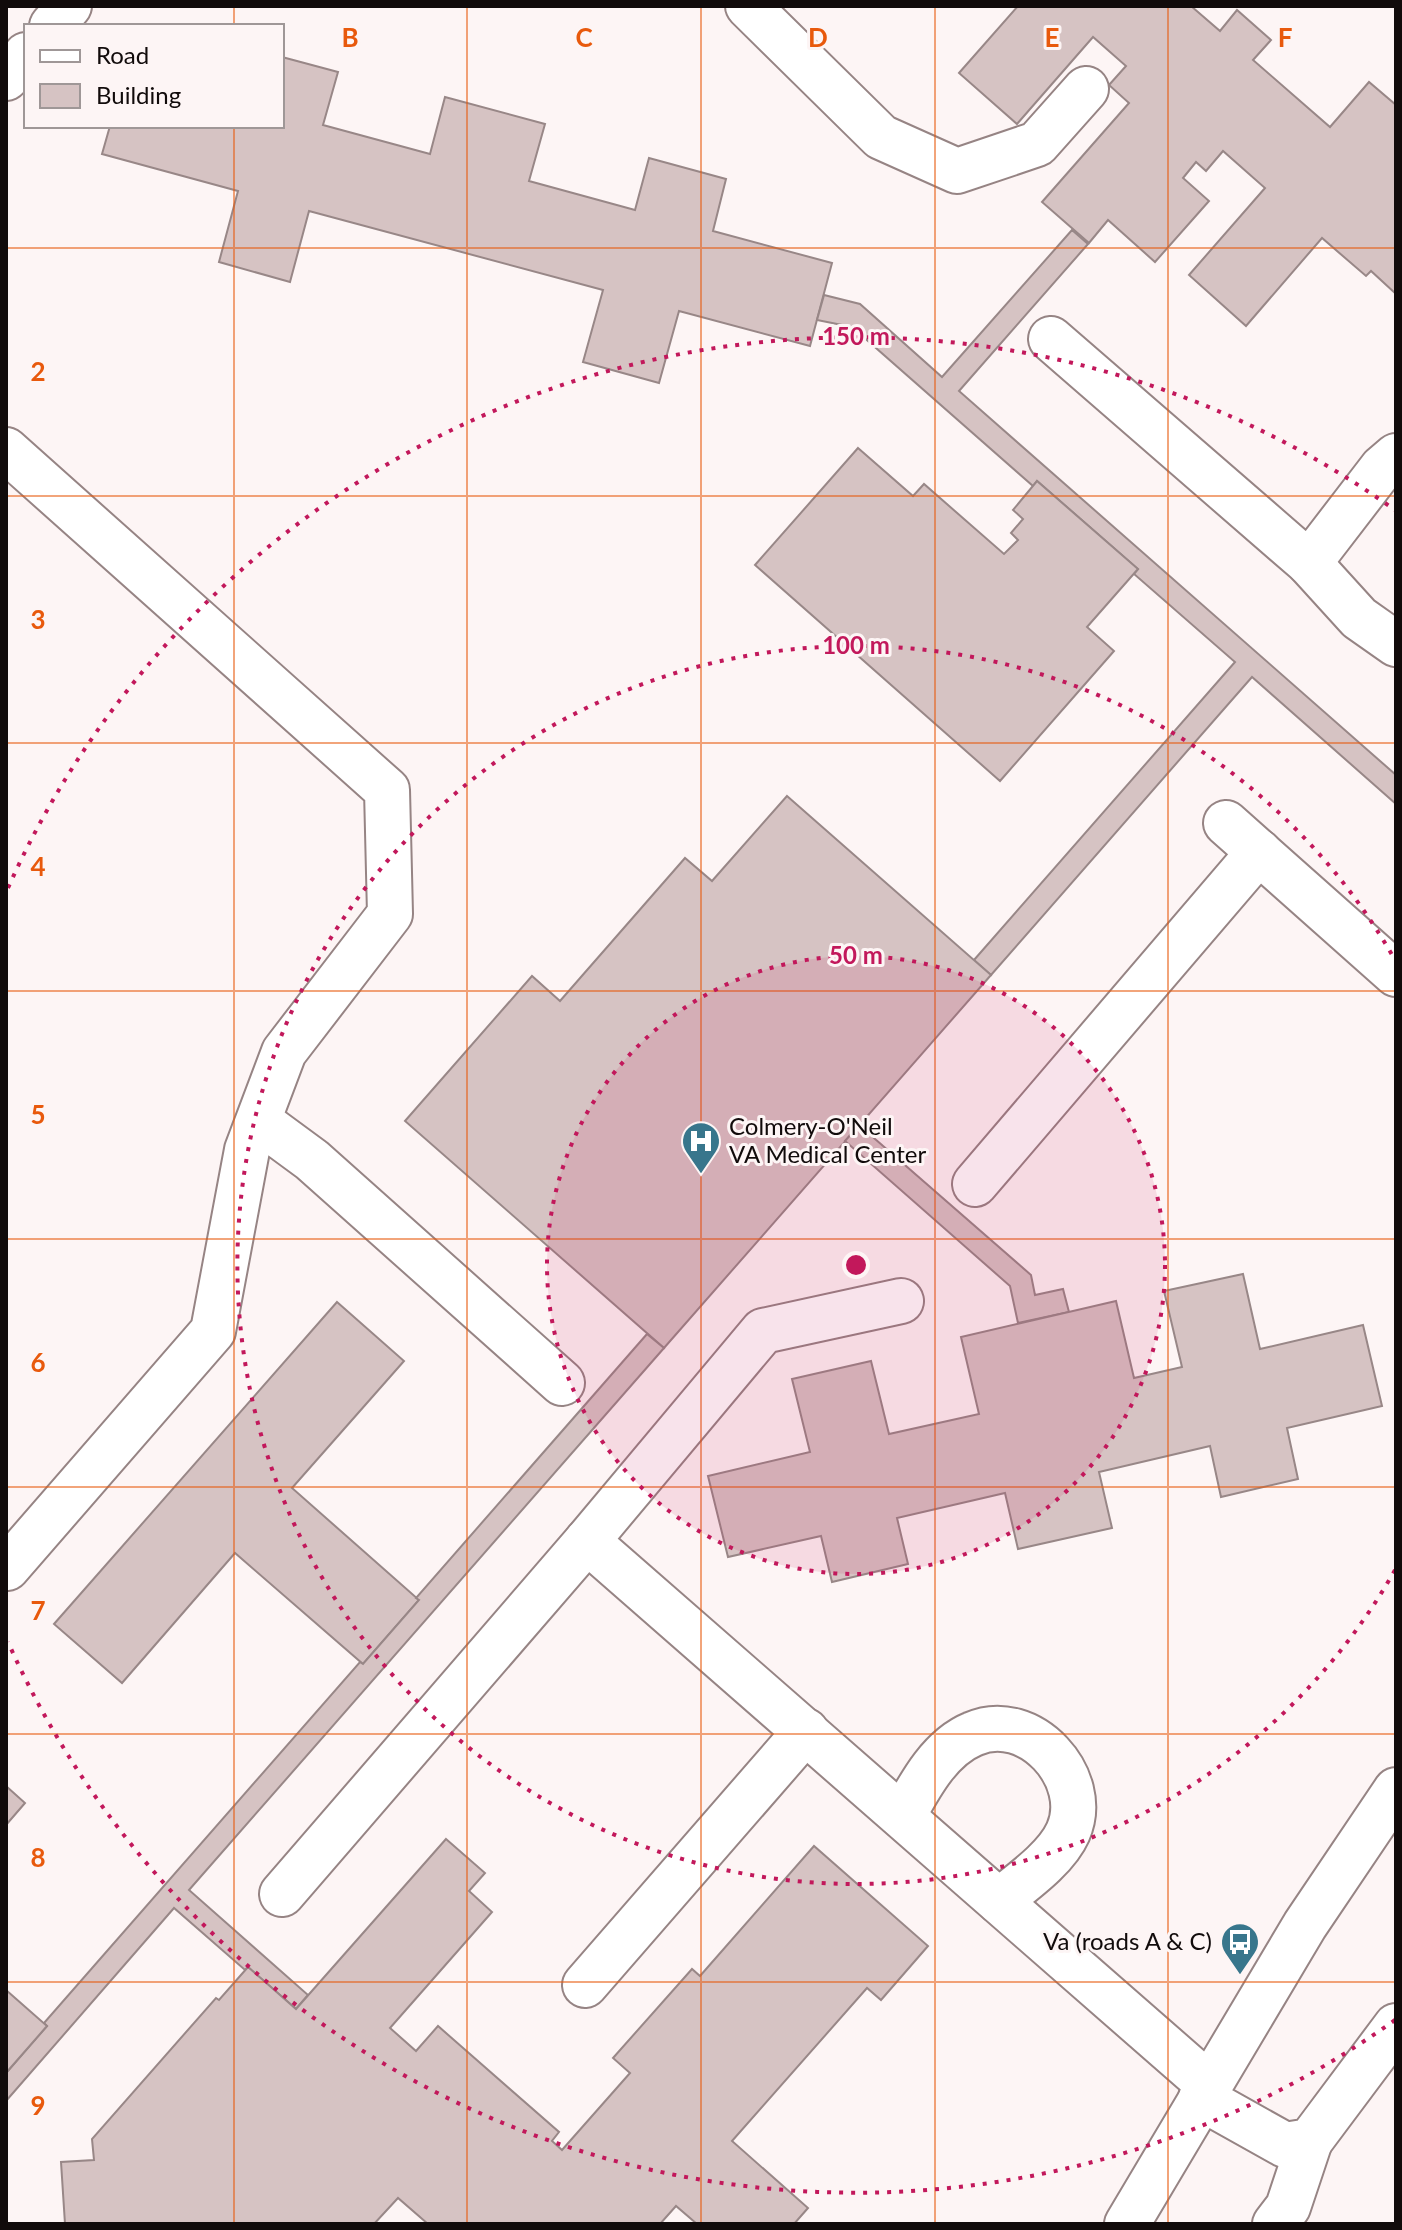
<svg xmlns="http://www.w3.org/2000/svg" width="1402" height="2230" font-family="Lato,sans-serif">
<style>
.building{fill:#d6c3c3;stroke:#988787;stroke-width:2}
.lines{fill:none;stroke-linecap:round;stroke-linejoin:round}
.minor-casing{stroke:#968484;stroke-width:48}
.minor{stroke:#fff;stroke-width:44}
.grid{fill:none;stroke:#e8590c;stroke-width:2;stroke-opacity:0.55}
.ring{fill:none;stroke:#c2185b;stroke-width:4;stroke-dasharray:4 8}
.labels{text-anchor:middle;stroke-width:6;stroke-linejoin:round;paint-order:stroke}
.poi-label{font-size:24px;fill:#110b0b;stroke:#fdf5f5;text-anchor:start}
.grid-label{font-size:26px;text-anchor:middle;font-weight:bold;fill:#e8590c;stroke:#fdf5f5;stroke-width:6;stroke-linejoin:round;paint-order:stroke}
.centre{fill:#c2185b;stroke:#fdf5f5;stroke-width:4}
.ring-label{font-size:24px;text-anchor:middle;font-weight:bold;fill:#c2185b;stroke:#fdf5f5;stroke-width:6;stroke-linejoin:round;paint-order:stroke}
</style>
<rect width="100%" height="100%" fill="#fdf5f5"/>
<g class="building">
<path d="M1018,6H1191L1220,31L1237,10L1271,40L1253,60L1330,127L1369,82L1396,105V294L1371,271L1366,276L1322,238L1246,326L1189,275L1265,188L1223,151L1206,171L1196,162L1183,178L1209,201L1155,262L1108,220L1089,243L1042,202L1129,103L1109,85L1126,66L1093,37L1017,124L959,73Z"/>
<path d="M282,57L338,72L323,125L430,154L445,97L545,124L529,181L635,210L649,158L726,179L713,231L832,263L810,346L679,311L659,383L583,362L603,290L309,211L290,282L219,262L238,191L102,154L110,126H282Z"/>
<path d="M1072,230L1088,244L959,391L1396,775V804L1252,677L991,975L974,960L1235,662L1134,574L1138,569L1037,481L1033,486L852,327L817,320L824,295L860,304L942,377Z"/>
<path d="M858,448L913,496L924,484L1004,554L1018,540L1011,533L1023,519L1013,510L1037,481L1138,569L1087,627L1114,651L1000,781L755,565Z"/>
<path d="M787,796L991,975L664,1348L405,1121L532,976L560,1001L685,858L712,881Z"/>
<path d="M859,1125L1031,1275L1035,1295L1063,1289L1069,1312L1018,1323L1010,1286L845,1141Z"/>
<path d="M1243,1274L1260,1349L1363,1325L1382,1406L1287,1428L1298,1479L1221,1497L1210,1446L1099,1472L1112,1528L1018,1549L1005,1493L897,1518L908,1564L832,1582L821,1536L728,1557L708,1476L810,1452L792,1379L871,1361L889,1434L979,1414L961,1337L1116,1301L1134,1378L1182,1367L1164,1291Z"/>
<path d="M337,1302L404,1361L292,1488L419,1600L363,1664L235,1553L122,1683L54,1624Z"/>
<path d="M647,1334L664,1348L189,1890L308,1995L296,2009L248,1967L245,1970L174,1908L6,2101V2073L47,2026L44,2023L360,1662L363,1664L419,1600L416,1598Z"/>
<path d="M6,1786L25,1803L6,1825Z"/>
<path d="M446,1839L485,1873L469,1891L492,1912L390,2028L416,2051L438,2026L559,2132L552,2141L562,2150L630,2073L613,2058L692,1969L700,1976L814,1846L928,1946L881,2000L867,1988L732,2141L808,2208L794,2224H697L676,2206L660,2224H428L398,2198L374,2224H65L61,2162L94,2160L92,2139L216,1998L219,2000L248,1967L296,2009Z"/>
<path d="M6,1990L47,2026L6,2073Z"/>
</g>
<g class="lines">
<g class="minor-casing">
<g id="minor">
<path d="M748,6L881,137L957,171L1037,144L1086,89"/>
<path d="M52,26L69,6"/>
<path d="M6,78L26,55"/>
<path d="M1051,339L1309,563L1382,468L1396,456"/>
<path d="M6,450L387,790L390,914L284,1052L247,1150L213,1331L7,1568"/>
<path d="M1309,563L1359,618L1396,644"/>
<path d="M1226,823L1396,974"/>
<path d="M259,1121L312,1160L562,1383"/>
<path d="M975,1184L1259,852"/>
<path d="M901,1301L763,1331L587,1541L1209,2085"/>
<path d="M903,1816C919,1787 939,1748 973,1734C1029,1709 1092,1778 1068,1832C1056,1859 1021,1883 999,1901"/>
<path d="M282,1894L587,1541"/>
<path d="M585,1985L806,1731"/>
<path d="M1201,2098L1285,2145L1310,2141L1396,2026"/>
<path d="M1127,2224L1305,1925L1396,1790"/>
<path d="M1275,2224L1288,2207L1310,2141"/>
</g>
</g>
<use href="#minor" class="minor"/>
</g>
<path class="grid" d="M234,6V26M467,6V2224M701,6V2224M935,6V2224M1168,6V2224M234,126V2224M6,248H1396M6,496H1396M6,743H1396M6,991H1396M6,1239H1396M6,1487H1396M6,1734H1396M6,1982H1396"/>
<circle cx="856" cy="1265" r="309" fill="#c2185b" fill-opacity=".12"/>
<g class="ring">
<circle cx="856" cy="1265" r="309"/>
<path d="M1395 1570A619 619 0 1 1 1395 960"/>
<path d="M1395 2020A928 928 0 0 1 8 1642M8 888A928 928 0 0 1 1395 510"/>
</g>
<defs>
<g id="hospital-pin" transform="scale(2)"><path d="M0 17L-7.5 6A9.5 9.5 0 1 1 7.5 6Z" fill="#38768c" stroke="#fdf5f5"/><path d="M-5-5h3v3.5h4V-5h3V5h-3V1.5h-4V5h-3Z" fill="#fff"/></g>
<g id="bus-pin" transform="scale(2)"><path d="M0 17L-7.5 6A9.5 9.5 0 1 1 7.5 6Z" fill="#38768c" stroke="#fdf5f5"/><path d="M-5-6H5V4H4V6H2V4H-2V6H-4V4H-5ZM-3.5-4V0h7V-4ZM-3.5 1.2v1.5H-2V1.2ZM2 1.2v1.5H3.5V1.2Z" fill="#fff"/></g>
</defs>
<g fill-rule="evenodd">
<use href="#hospital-pin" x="701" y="1141"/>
<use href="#bus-pin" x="1240" y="1942"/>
</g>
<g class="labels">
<g class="poi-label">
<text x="729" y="1135">Colmery-O'Neil<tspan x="729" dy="28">VA Medical Center</tspan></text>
<text x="1212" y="1950" text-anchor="end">Va (roads A &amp; C)</text>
</g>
</g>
<g class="grid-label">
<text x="350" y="47">B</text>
<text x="584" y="47">C</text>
<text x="818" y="47">D</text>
<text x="1052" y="47">E</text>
<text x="1285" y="47">F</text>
<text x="38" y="381">2</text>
<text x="38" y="629">3</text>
<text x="38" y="876">4</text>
<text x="38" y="1124">5</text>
<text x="38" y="1372">6</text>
<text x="38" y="1620">7</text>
<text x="38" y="1867">8</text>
<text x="38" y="2115">9</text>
</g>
<circle cx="856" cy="1265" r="12" class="centre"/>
<g class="ring-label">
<text x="856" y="345">150 m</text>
<text x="856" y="654">100 m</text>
<text x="856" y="964">50 m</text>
</g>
<rect width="1402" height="2230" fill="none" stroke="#110b0b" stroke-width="16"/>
<rect x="24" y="24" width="260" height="104" fill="#fdf5f5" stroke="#9f9797" stroke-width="2"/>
<rect x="40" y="50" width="40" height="12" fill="#ffffff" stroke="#9f9797" stroke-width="2"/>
<text x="96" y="64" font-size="24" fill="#110b0b">Road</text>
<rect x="40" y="84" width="40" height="24" fill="#d6c3c3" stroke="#9f9797" stroke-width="2"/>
<text x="96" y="104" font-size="24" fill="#110b0b">Building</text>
</svg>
